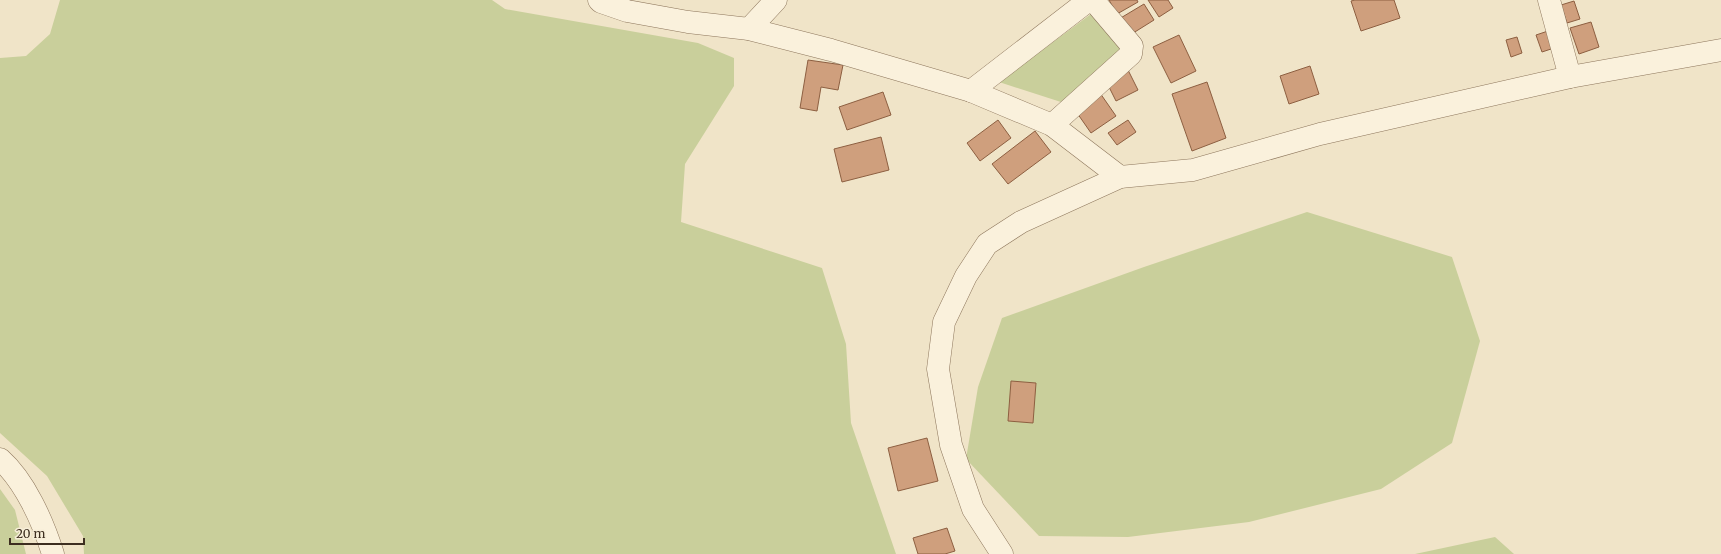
<svg xmlns="http://www.w3.org/2000/svg" width="1721" height="554" font-family="Merriweather,serif">
<style>
.green{fill:#c9cf9b}
.building{fill:#cf9f7d;stroke:#8d5f41}
.lines{fill:none;stroke-linecap:round;stroke-linejoin:round}
.minor-casing{stroke:#8d765c;stroke-width:23}
.minor{stroke:#faf1dc;stroke-width:22}
</style>
<rect width="100%" height="100%" fill="#f0e4c8"/>
<g class="green">
<path d="M60,0H492L505,9L698,43L734,58V86L685,164L681,222L822,268L846,344L851,423L896,554H84L83,536L47,476L0,433V58L26,56L50,34Z"/>
<path d="M1091,14L1126,47L1064,103L999,82Z"/>
<path d="M1307,212L1452,257L1480,341L1452,443L1381,489L1249,522L1128,537L1039,536L966,459L978,387L1002,318L1144,267Z"/>
<path d="M0,489L15,510L26,554H0Z"/>
<path d="M1495,537L1514,554H1415Z"/>
</g>
<g class="building">
<path d="M1109,0H1137L1138,2L1117,14Z"/>
<path d="M1148,0H1168L1173,8L1159,17Z"/>
<path d="M1355,0H1394L1400,18L1361,31L1351,1Z"/>
<path d="M1574,1L1580,19L1567,23L1561,5Z"/>
<path d="M1144,4L1154,20L1130,35L1119,19Z"/>
<path d="M1591,22L1599,47L1579,54L1570,28Z"/>
<path d="M1548,31L1554,48L1542,52L1536,35Z"/>
<path d="M1179,35L1196,71L1171,83L1153,47Z"/>
<path d="M1517,37L1522,53L1511,57L1506,40Z"/>
<path d="M808,60L843,65L838,90L821,87L817,111L800,108Z"/>
<path d="M1310,66L1319,94L1289,104L1280,76Z"/>
<path d="M1128,70L1138,90L1116,101L1106,81Z"/>
<path d="M1207,82L1226,138L1192,151L1172,94Z"/>
<path d="M883,92L891,115L847,130L839,107Z"/>
<path d="M1100,93L1116,116L1091,133L1075,110Z"/>
<path d="M998,120L1011,138L980,161L967,143Z"/>
<path d="M1128,120L1136,132L1117,145L1108,133Z"/>
<path d="M1035,131L1051,152L1008,184L992,164Z"/>
<path d="M881,137L889,170L842,182L834,149Z"/>
<path d="M1011,381L1036,383L1033,423L1008,421Z"/>
<path d="M927,438L938,481L898,491L888,448Z"/>
<path d="M947,528L955,551L945,554H918L913,538Z"/>
</g>
<g class="lines">
<g class="minor-casing">
<g id="minor">
<path d="M599,0L601,2L627,11L688,22L749,29L831,50L971,91L1052,125L1120,177"/>
<path d="M1549,0L1570,77"/>
<path d="M749,29L776,0"/>
<path d="M971,91L1089,0"/>
<path d="M1052,125L1131,54L1132,46L1093,0"/>
<path d="M0,459C25,481 43,522 53,554"/>
<path d="M1002,554L973,509L951,445L938,369L944,322L966,276L987,244L1021,222L1120,177L1193,170L1320,134L1570,77L1721,50"/>
</g>
</g>
<use href="#minor" class="minor"/>
</g>
<path d="M10 538v6h74v-6" fill="none" stroke="#3d2e20" stroke-width="2"/>
<text x="16" y="538" font-size="12" fill="#3d2e20" stroke="#f7eed8" stroke-width="3" paint-order="stroke">20 m</text>
</svg>
